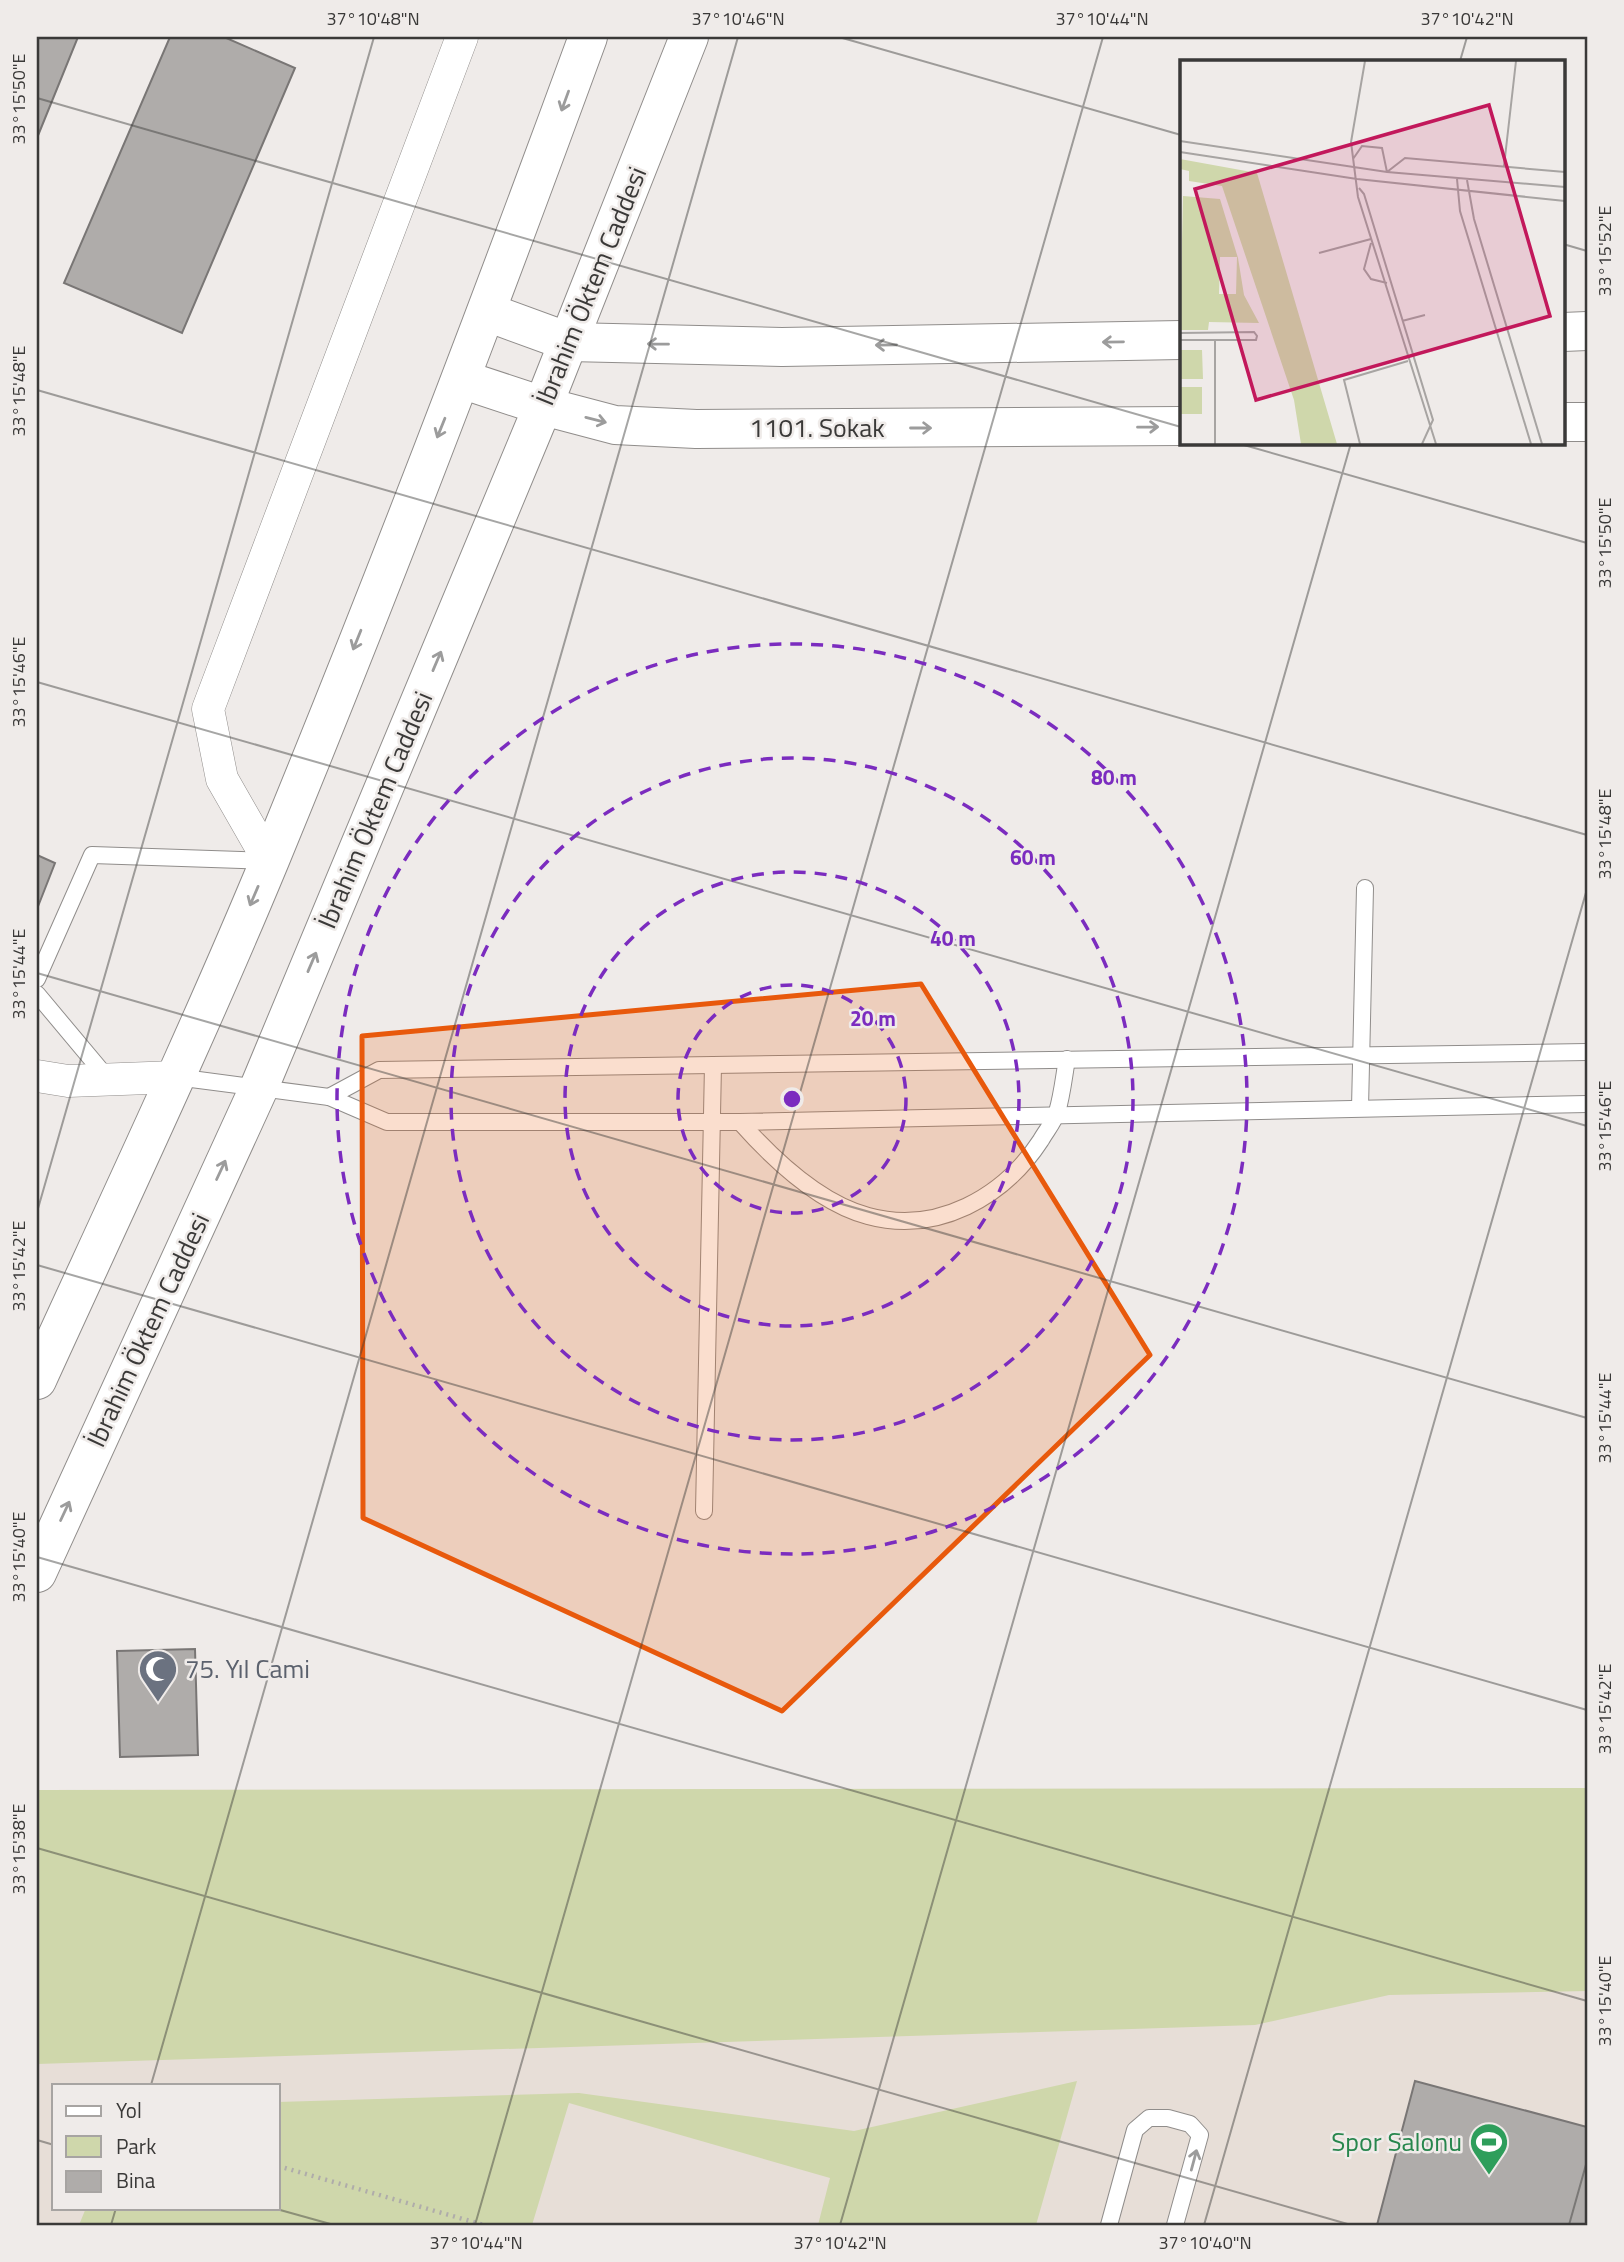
<svg xmlns="http://www.w3.org/2000/svg" width="1624" height="2262" font-family="'Titillium Web',sans-serif">
<style>
.built{fill:#e7ded7;fill-rule:evenodd}
.green{fill:#cfd7ab}
.building{fill:#afacaa;stroke:#797675;stroke-width:2}
.lines{fill:none;stroke-linecap:round;stroke-linejoin:round}
.service-casing{stroke:#908d8b;stroke-width:18}
.minor-casing{stroke:#908d8b;stroke-width:33}
.tertiary-casing{stroke:#908d8b;stroke-width:40}
.secondary-casing{stroke:#908d8b;stroke-width:40}
.path{stroke:#afacaa;stroke-width:4.5;stroke-dasharray:2 5;stroke-linecap:butt}
.service{stroke:#fff;stroke-width:16}
.minor{stroke:#fff;stroke-width:32}
.tertiary{stroke:#fff;stroke-width:38}
.secondary{stroke:#fff;stroke-width:38}
.oneway{stroke:#9c9c9c}
.marked{fill:#e8590c;fill-opacity:0.2;stroke:#e8590c;stroke-width:5;stroke-linejoin:round}
.ticks{fill:none;stroke:#3a3938;stroke-width:2;stroke-opacity:0.45}
.ring{fill:none;stroke:#7b2cbf;stroke-width:3.5;stroke-dasharray:12 9}
.labels{text-anchor:middle;stroke-width:5;stroke-linejoin:round;paint-order:stroke}
.street-label{font-size:26px;fill:#3a3938;stroke:#efebe9}
.worship-label{font-size:26px;fill:#5b616d;stroke:#efebe9;text-anchor:start}
.leisure-label{font-size:26px;fill:#27864d;stroke:#efebe9;text-anchor:end}
.inset-road{fill:none;stroke:#a7a4a2;stroke-width:2}
.view{fill:#c2185b;fill-opacity:0.15;stroke:#c2185b;stroke-width:3.5}
.inset-edge{fill:none;stroke:#3a3938;stroke-width:3.5}
.centre{fill:#7b2cbf;stroke:#efebe9;stroke-width:3.5}
.ring-label{font-size:21px;text-anchor:middle;font-weight:bold;fill:#7b2cbf;stroke:#efebe9;stroke-width:5;stroke-linejoin:round;paint-order:stroke}
.neatline{fill:none;stroke:#3a3938;stroke-width:2.5}
.ticks-label{font-size:18px;text-anchor:middle;fill:#3a3938}
</style>
<rect width="100%" height="100%" fill="#efebe9"/>
<path class="built" d="M1587,1788V2225H37V1790ZM54,2085H278V2208H54Z"/>
<g class="green">
<path d="M1587,1788V1991L1389,1995L1255,2025L37,2064V1790Z"/>
<path d="M1077,2081L1036,2225H818L830,2178L569,2103L532,2225H79L86,2208H278V2102L579,2093L854,2131Z"/>
</g>
<g class="building">
<path d="M37,37H78L37,138Z"/>
<path d="M170,37H224L295,68L182,333L64,283Z"/>
<path d="M37,855L55,863L37,909Z"/>
<path d="M195,1649L198,1755L120,1757L117,1651Z"/>
<path d="M1415,2081L1587,2127V2225H1377Z"/>
</g>
<g class="lines">
<g class="service-casing">
<g id="service">
<path d="M37,979L92,855L269,861"/>
<path d="M37,994L109,1080"/>
<path d="M176,1077L329,1097L387,1122H740L1587,1104"/>
<path d="M329,1097L379,1070L1587,1052"/>
<path d="M1360,1108L1365,888"/>
<path d="M740,1122C772,1158 819,1203 868,1216C937,1235 1004,1197 1041,1140C1046,1131 1054,1122 1057,1112C1062,1096 1064,1076 1067,1059"/>
<path d="M704,1511L713,1065"/>
<path d="M1109,2225L1135,2130L1149,2118H1168L1190,2124L1200,2135L1175,2225"/>
</g>
</g>
<g class="minor-casing">
<g id="minor">
<path d="M269,861L222,779L208,709L462,37"/>
<path d="M37,1076L68,1081L176,1077"/>
</g>
</g>
<g class="tertiary-casing">
<g id="tertiary">
<path d="M487,312L569,342L782,347L1181,340"/>
<path d="M1563,332L1587,331"/>
<path d="M461,379L543,406L615,425L696,429L1181,426"/>
<path d="M1563,422H1587"/>
</g>
</g>
<g class="secondary-casing">
<g id="secondary">
<path d="M37,1380C116,1207 197,1036 270,860C382,588 487,313 588,37"/>
<path d="M37,1573L258,1090L543,406L689,37"/>
</g>
</g>
<path class="path" d="M278,2166L484,2225"/>
<use href="#service" class="service"/>
<use href="#minor" class="minor"/>
<use href="#tertiary" class="tertiary"/>
<use href="#secondary" class="secondary"/>
</g>
<defs><path id="oneway-shaft" d="M-6 0H5M1.5-3L5.5 0L1.5 3" fill="none" stroke-width="1.6" stroke-linecap="round" stroke-linejoin="round" transform="scale(1.75)"/></defs>
<g class="oneway">
<use href="#oneway-shaft" transform="translate(565 101) rotate(110)"/>
<use href="#oneway-shaft" transform="translate(1113 342) rotate(179)"/>
<use href="#oneway-shaft" transform="translate(658 344) rotate(-179)"/>
<use href="#oneway-shaft" transform="translate(886 345) rotate(179)"/>
<use href="#oneway-shaft" transform="translate(596 420) rotate(14)"/>
<use href="#oneway-shaft" transform="translate(1148 427) rotate(-1)"/>
<use href="#oneway-shaft" transform="translate(441 428) rotate(112)"/>
<use href="#oneway-shaft" transform="translate(921 428)"/>
<use href="#oneway-shaft" transform="translate(357 640) rotate(112)"/>
<use href="#oneway-shaft" transform="translate(437 661) rotate(-67)"/>
<use href="#oneway-shaft" transform="translate(254 896) rotate(113)"/>
<use href="#oneway-shaft" transform="translate(312 962) rotate(-67)"/>
<use href="#oneway-shaft" transform="translate(221 1170) rotate(-65)"/>
<use href="#oneway-shaft" transform="translate(65 1511) rotate(-65)"/>
<use href="#oneway-shaft" transform="translate(1194 2160) rotate(-75)"/>
</g>
<path class="marked" d="M921,984L1150,1355L782,1711L363,1518L362,1036Z"/>
<path class="ticks" d="M839,37L1181,135M1460,61L1467,37M37,98L1181,427M1563,244L1587,251M37,390L1587,835M1237,443L1587,543M37,682L1587,1126M37,973L1587,1418M37,1212L374,37M37,1265L1587,1710M37,1557L1587,2001M37,1848L1351,2225M151,2085L738,37M37,2140L54,2145M273,2208L334,2225M111,2225L116,2208M475,2225L1103,37M840,2225L1351,443M1204,2225L1587,889M1569,2225L1587,2161"/>
<g class="ring">
<circle cx="792" cy="1099" r="114"/>
<circle cx="792" cy="1099" r="227"/>
<circle cx="792" cy="1099" r="341"/>
<circle cx="792" cy="1099" r="455"/>
</g>
<defs>
<g id="mosque-pin" transform="scale(2.0125)"><path d="M0 17L-7.5 6A9.5 9.5 0 1 1 7.5 6Z" fill="#6b7280" stroke="#efebe9"/><path d="M3.5-4.9A6 6 0 1 0 3.5 4.9A5 5 0 1 1 3.5-4.9Z" fill="#fff"/></g>
<g id="stadium-pin" transform="scale(2.0125)"><path d="M0 17L-7.5 6A9.5 9.5 0 1 1 7.5 6Z" fill="#2e9e5b" stroke="#efebe9"/><path d="M0-5a6.5 5 0 1 0 0 10a6.5 5 0 1 0 0-10ZM-3.5-1.8h7v3.6h-7Z" fill="#fff"/></g>
</defs>
<g fill-rule="evenodd">
<use href="#mosque-pin" x="158" y="1669"/>
<use href="#stadium-pin" x="1489" y="2142"/>
</g>
<g class="labels">
<g class="street-label">
<text transform="translate(591 286) rotate(-68)" y="9">İbrahim Öktem Caddesi</text>
<text x="817" y="437">1101. Sokak</text>
<text transform="translate(375 810) rotate(-67)" y="9">İbrahim Öktem Caddesi</text>
<text transform="translate(148 1330) rotate(-65)" y="9">İbrahim Öktem Caddesi</text>
</g>
<g class="worship-label">
<text x="185" y="1678">75. Yıl Cami</text>
</g>
<g class="leisure-label">
<text x="1462" y="2151">Spor Salonu</text>
</g>
</g>
<g transform="translate(1180 60)">
<rect width="385" height="385" fill="#efebe9"/>
<path d="M0,99L77,113L157,384H121L114,340L42,126L9,121V111L0,109ZM3,136L40,139L58,198L64,235L79,263L29,262L28,270H0ZM40,197H57L56,234H39ZM0,290H22L23,319H0ZM0,327H22V354H0Z" fill="#cfd7ab" fill-rule="evenodd"/>
<path class="inset-road" d="M185,1L171,82L178,137L256,384M0,81L207,112L385,127M0,92L177,119L385,141M173,99L182,86L202,88L207,112M324,106L336,1M207,112L225,98L385,112M277,119L280,151L351,384M287,120L294,159L362,384M179,128L184,134L253,360L242,384M191,183L184,209L191,219L207,223M139,193L191,179M222,261L245,255M0,273L74,272L77,276L76,280H0M35,279V384M180,384L164,320L228,301"/>
<path class="view" d="M309,45L370,256L76,340L15,129Z"/>
<rect width="385" height="385" class="inset-edge"/>
</g>
<circle cx="792" cy="1099" r="10" class="centre"/>
<g class="ring-label">
<text x="1114" y="785">80 m</text>
<text x="1033" y="865">60 m</text>
<text x="953" y="946">40 m</text>
<text x="873" y="1026">20 m</text>
</g>
<rect width="1624" height="2262" fill="none" stroke="#efebe9" stroke-width="77"/>
<rect x="52" y="2084" width="228" height="126" fill="#efebe9" stroke="#a7a4a2" stroke-width="2"/>
<rect x="66" y="2106" width="35" height="10" fill="#ffffff" stroke="#a7a4a2" stroke-width="2"/>
<text x="116" y="2118" font-size="21" fill="#3a3938">Yol</text>
<rect x="66" y="2136" width="35" height="21" fill="#cfd7ab" stroke="#a7a4a2" stroke-width="2"/>
<text x="116" y="2154" font-size="21" fill="#3a3938">Park</text>
<rect x="66" y="2171" width="35" height="21" fill="#afacaa" stroke="#a7a4a2" stroke-width="2"/>
<text x="116" y="2188" font-size="21" fill="#3a3938">Bina</text>
<rect x="38" y="38" width="1548" height="2186" class="neatline"/>
<g class="ticks-label">
<text x="373" y="25">37°10'48"N</text>
<text x="738" y="25">37°10'46"N</text>
<text x="1102" y="25">37°10'44"N</text>
<text x="1467" y="25">37°10'42"N</text>
<text transform="translate(19 99) rotate(-90)" y="6">33°15'50"E</text>
<text transform="translate(1605 251) rotate(-90)" y="6">33°15'52"E</text>
<text transform="translate(19 391) rotate(-90)" y="6">33°15'48"E</text>
<text transform="translate(1605 543) rotate(-90)" y="6">33°15'50"E</text>
<text transform="translate(19 682) rotate(-90)" y="6">33°15'46"E</text>
<text transform="translate(1605 834) rotate(-90)" y="6">33°15'48"E</text>
<text transform="translate(19 974) rotate(-90)" y="6">33°15'44"E</text>
<text transform="translate(1605 1126) rotate(-90)" y="6">33°15'46"E</text>
<text transform="translate(19 1266) rotate(-90)" y="6">33°15'42"E</text>
<text transform="translate(1605 1418) rotate(-90)" y="6">33°15'44"E</text>
<text transform="translate(19 1557) rotate(-90)" y="6">33°15'40"E</text>
<text transform="translate(1605 1709) rotate(-90)" y="6">33°15'42"E</text>
<text transform="translate(19 1849) rotate(-90)" y="6">33°15'38"E</text>
<text transform="translate(1605 2001) rotate(-90)" y="6">33°15'40"E</text>
<text x="476" y="2249">37°10'44"N</text>
<text x="840" y="2249">37°10'42"N</text>
<text x="1205" y="2249">37°10'40"N</text>
</g>
</svg>
